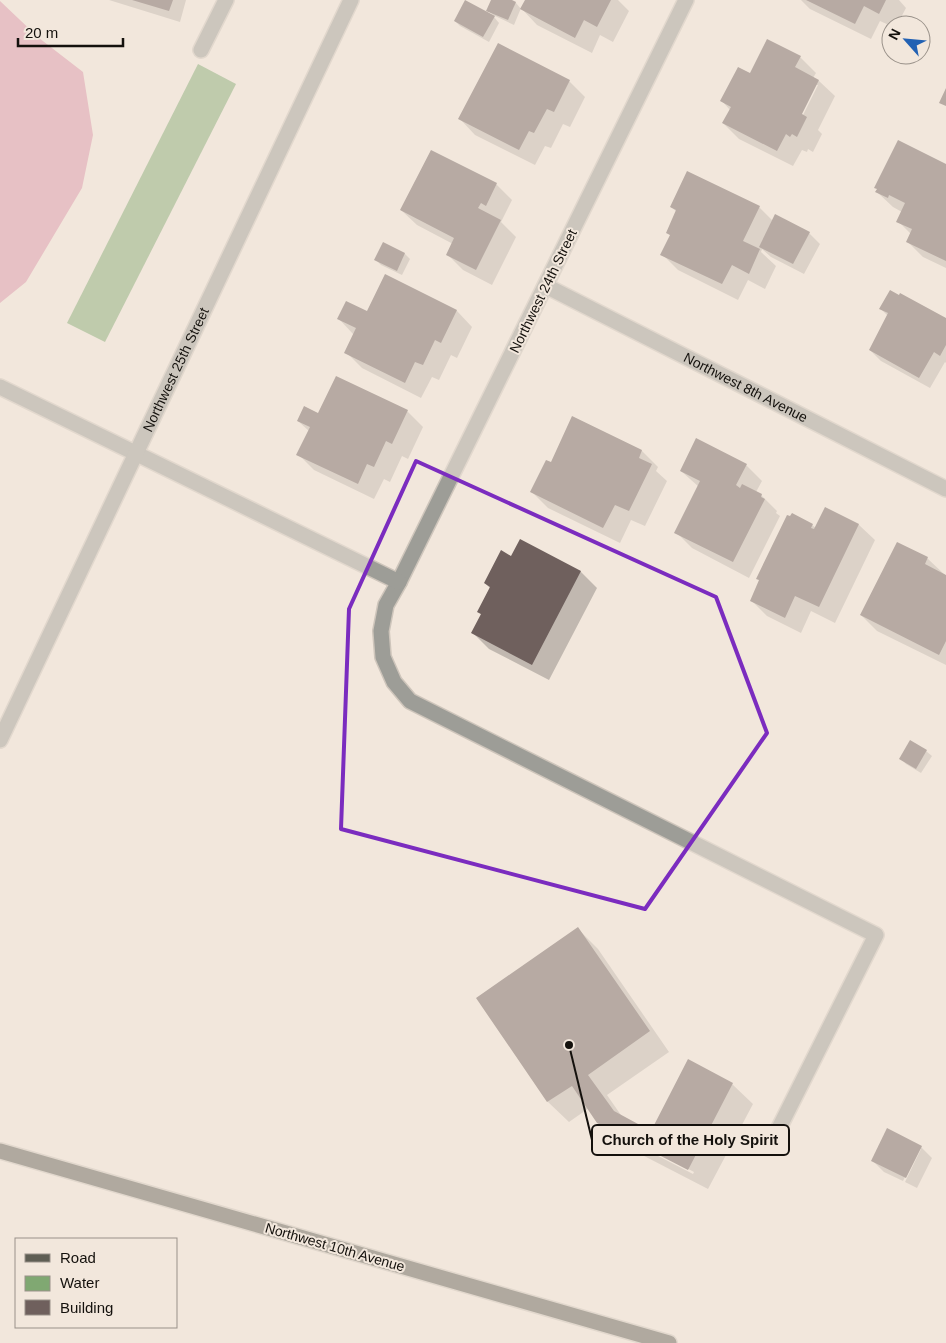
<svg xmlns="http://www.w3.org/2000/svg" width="946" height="1343" font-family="Helvetica,sans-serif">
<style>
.forest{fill:#da93a8}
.water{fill:#80a872}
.shadow{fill:#0003;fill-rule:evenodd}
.building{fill:#6f605d}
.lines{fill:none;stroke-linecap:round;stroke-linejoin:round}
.minor-casing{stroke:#cec5bb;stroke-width:18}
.major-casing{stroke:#cec5bb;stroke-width:18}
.minor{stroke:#9d9d97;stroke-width:15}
.major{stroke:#5f5e54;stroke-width:15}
.marked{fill:none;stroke:#7b2cbf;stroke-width:4;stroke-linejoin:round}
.labels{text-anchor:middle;stroke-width:4;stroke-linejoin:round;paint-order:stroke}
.street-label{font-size:14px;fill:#14110d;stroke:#f2e7dc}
.leader{fill:none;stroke:#14110d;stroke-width:2}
.callout-dot{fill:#14110d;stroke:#f2e7dc;stroke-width:2}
.callout{fill:#f2e7dc;stroke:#14110d;stroke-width:2}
.callout-label{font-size:15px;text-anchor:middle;font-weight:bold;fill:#14110d}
</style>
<rect width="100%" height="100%" fill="#f2e7dc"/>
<path class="forest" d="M0,1L39,38L83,72L93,135L82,188L26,282L0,303Z"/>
<path class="water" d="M198,64L236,84L105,342L67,323Z"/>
<g class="shadow">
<path d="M109,0H186L180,22Z"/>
<path d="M492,0H509L516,3L521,9L526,0H618L629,11L613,42L600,35L592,53L537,25L521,8L514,25L493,15L488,10Z"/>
<path d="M801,0H899L906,8L897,25H891V26L880,21L871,39L810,9Z"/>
<path d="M494,17L499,23L489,42L460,26L455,21Z"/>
<path d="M800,57L816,73L813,78L819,81L835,96L818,130L822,134L813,152L808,149L807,152L802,150L793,166L739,139L723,123L730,110L722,101L750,74ZM815,85H818L800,121L798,119Z"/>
<path d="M569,81L585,97L570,127L563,124L551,148L545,146L535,165L475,135L460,119Z"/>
<path d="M431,151L496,184L512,200L501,222L516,237L492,285L463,270L447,254L453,244L417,225L401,210Z"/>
<path d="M946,166V268L923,257L907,241L911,234L898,221L902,212L893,207L877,192Z"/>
<path d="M671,207H759L773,221L809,233L820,244L804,274L771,257L762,249L761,252L776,266L765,289L748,280L738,300L678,270L662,254L671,236L667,232L677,212Z"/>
<path d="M383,244L405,254L410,259L402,275L381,265L376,260Z"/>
<path d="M386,276L457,311L472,327L457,358L451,355L439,380L432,377L421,398L362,368L346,352L354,335L339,319L367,313Z"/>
<path d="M881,309L946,319V363L945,362L930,388L881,361L870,350L888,316Z"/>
<path d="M407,411L423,427L408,459L402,456L390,482L384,479L374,499L314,470L298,454L309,431L298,421Z"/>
<path d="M573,417L642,451L658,467L656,471L667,481L645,526L631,520L620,543L548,508L532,492L552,464Z"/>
<path d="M746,465L762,481L756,492L761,495L777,511L776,513L780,516L749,578L692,548L676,532L699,487L681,471Z"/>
<path d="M825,509L859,525L875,540L835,623L811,611L801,633L767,616L751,600L812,525L816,528Z"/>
<path d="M520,541L581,572L597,588L549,680L489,649L473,633L482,615L478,612L490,588L485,583L512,557Z"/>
<path d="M927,558L946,576V665L877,631L861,615Z"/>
<path d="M910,742L926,751L932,756L921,773L906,764L901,759Z"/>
<path d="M578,929L598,949L669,1052L607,1095L623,1118L651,1133L688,1061L732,1084L753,1104L708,1189L619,1143L598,1122L589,1108L569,1122L548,1102L477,998ZM606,1126L694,1172L693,1174L606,1129Z"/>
<path d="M921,1147L932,1158L917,1188L905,1182L921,1149H919L903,1181L884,1172L873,1161Z"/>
</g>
<g class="building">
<path d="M132,0H173L169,11Z"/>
<path d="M465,0L495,16L483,37L454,21Z"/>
<path d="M491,0H512L516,2L508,20L486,11Z"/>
<path d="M525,0H611L597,27L584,20L575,38L520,9Z"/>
<path d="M806,0H886L879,14L864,6L855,24Z"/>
<path d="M767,39L801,56L795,67L819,80L802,114L807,117L797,137L792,134L790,137L786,134L777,151L722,123L731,107L720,101L738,67L750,73Z"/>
<path d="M498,43L570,80L554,112L547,109L534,133L529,131L519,150L458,119Z"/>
<path d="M946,88V106L939,103Z"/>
<path d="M898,140L946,164V261L906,242L912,229L896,222L905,203L889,195L888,198L875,192L877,189L874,188Z"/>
<path d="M431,150L497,183L486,206L481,203L478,208L501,220L476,270L446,255L454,238L400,210Z"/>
<path d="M687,171L760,206L743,241L760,249L749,274L732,265L722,284L660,255L670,235L666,233L676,210L670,207Z"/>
<path d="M775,214L810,232L793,264L759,247Z"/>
<path d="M383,242L405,253L397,271L374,260Z"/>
<path d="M385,274L457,310L441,343L435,340L423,365L415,362L405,383L344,353L356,328L337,319L346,301L367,311Z"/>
<path d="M890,290L899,295L900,293L946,318V345L940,356L934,352L919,378L869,350L888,313L879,309Z"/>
<path d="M336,376L408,410L392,444L386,441L374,467L367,464L358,484L296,455L310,427L297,421L304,406L318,413Z"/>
<path d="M572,416L642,450L639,458L652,464L629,511L615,505L603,528L530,492L546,460L551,462Z"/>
<path d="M696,438L747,464L736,485L740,488L742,484L762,494L761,497L765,499L733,562L674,533L700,481L680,471Z"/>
<path d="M825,507L859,524L819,607L795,596L785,618L750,601L759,580L756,579L787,515L790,516L792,513L813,524L811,528L814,529Z"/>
<path d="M520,539L581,571L532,665L471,633L481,614L477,612L490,587L484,583L501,550L511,556Z"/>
<path d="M897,542L928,557L925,564L946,575V641L939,655L860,615Z"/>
<path d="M910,740L927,750L916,769L899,759Z"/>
<path d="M578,927L650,1031L588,1075L614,1111L651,1131L688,1059L733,1083L688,1170L597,1123L572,1086L547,1102L476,998Z"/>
<path d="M887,1128L922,1146L906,1178L871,1161Z"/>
</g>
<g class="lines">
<g class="minor-casing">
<g id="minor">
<path d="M686,0L399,582L386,605L381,631L383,657L394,682L410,701L876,935L771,1144"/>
<path d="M201,50L226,0"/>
<path id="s1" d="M546,286L946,489"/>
<path d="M0,387L399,582"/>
<path id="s2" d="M0,740L351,0"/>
</g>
</g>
<g class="major-casing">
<path id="major" d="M0,1151L669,1343"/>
</g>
<use href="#minor" class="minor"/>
<use href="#major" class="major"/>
</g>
<path d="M0 0H946V1343H0ZM416,461L716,597L767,733L645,909L341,829L349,609Z" fill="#f2e7dc" fill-opacity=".55" fill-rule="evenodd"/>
<path class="marked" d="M416,461L716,597L767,733L645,909L341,829L349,609Z"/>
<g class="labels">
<g class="street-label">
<text transform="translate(543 291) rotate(-64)" y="5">Northwest 24th Street</text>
<text dy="5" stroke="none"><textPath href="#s2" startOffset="410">Northwest 25th Street</textPath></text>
<text dy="5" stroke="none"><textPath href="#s1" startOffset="224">Northwest 8th Avenue</textPath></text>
<text transform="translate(335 1247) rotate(16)" y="5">Northwest 10th Avenue</text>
</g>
</g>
<path class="leader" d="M569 1045L592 1140"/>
<circle class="callout-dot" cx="569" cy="1045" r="5"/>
<rect class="callout" x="592" y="1125" width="197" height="30" rx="5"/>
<g class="callout-label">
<text x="690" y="1145">Church of the Holy Spirit</text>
</g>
<rect x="15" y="1238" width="162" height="90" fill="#f2e7dc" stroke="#999189"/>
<rect x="25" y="1254" width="25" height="8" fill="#5f5e54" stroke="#999189"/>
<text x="60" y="1263" font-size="15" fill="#14110d">Road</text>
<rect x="25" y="1276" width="25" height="15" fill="#80a872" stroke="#999189"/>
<text x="60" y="1288" font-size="15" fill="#14110d">Water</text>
<rect x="25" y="1300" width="25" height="15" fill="#6f605d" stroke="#999189"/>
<text x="60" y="1313" font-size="15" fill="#14110d">Building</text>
<g transform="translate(906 40) rotate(297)"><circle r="24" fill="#f2e7dc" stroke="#999189"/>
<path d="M0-4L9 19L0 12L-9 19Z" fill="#2261b3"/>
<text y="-8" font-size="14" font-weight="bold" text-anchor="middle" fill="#14110d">N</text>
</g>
<path d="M18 38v8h105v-8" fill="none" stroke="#14110d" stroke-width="2.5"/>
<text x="25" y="38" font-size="15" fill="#14110d" stroke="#f2e7dc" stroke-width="4" paint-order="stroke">20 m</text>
</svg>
